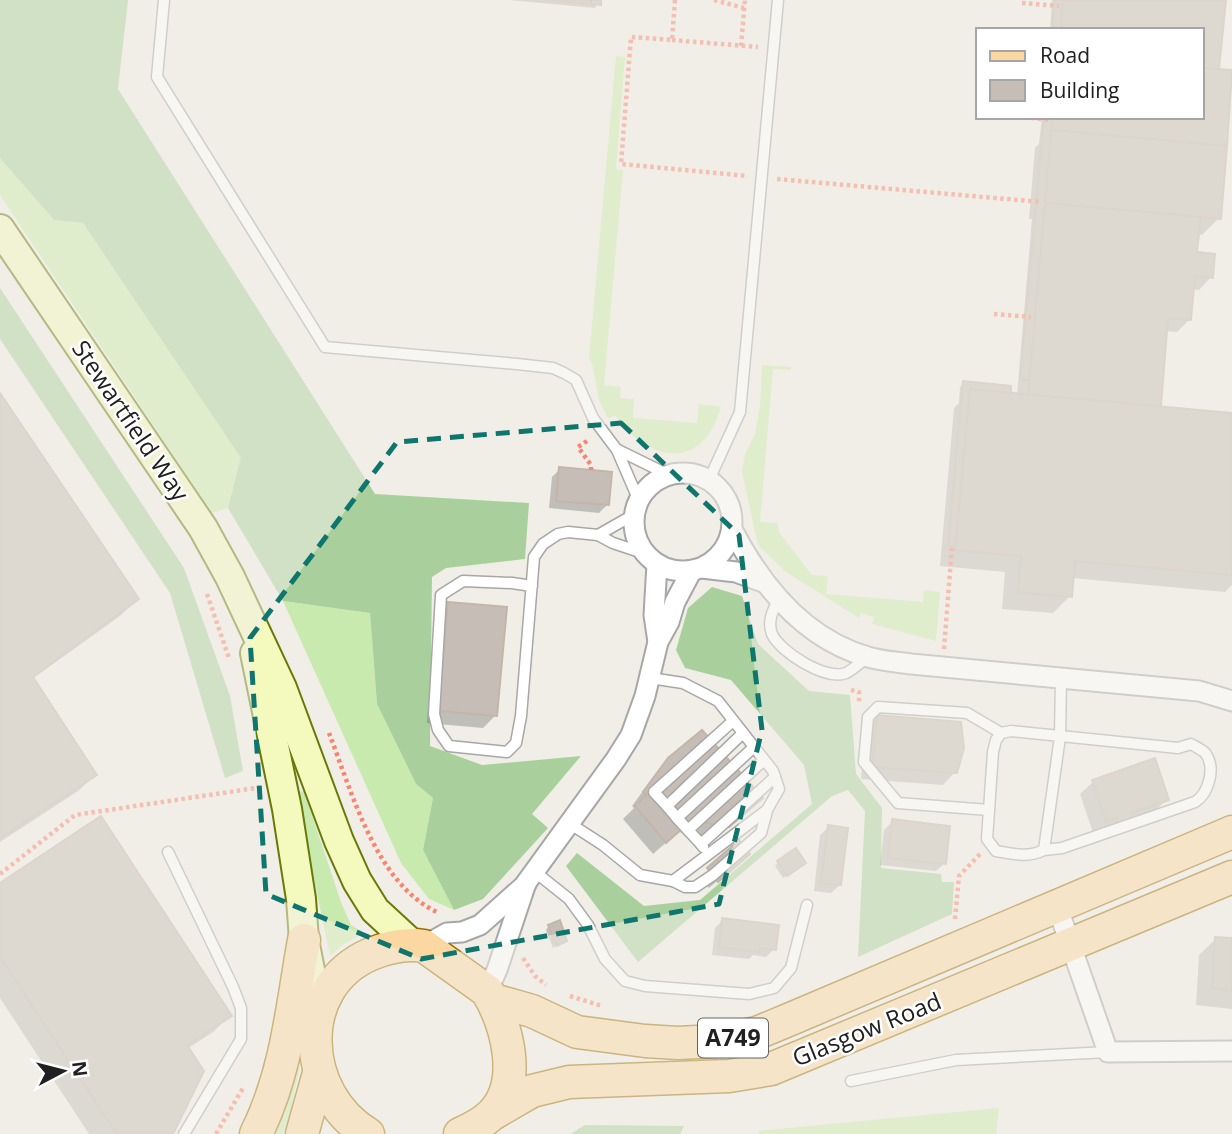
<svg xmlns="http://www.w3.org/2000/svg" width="1232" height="1134" font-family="'Open Sans',sans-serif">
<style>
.grass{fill:#c9eaae}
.forest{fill:#a9d09c}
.shadow{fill:#0003}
.building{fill:#c6beb6;stroke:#c3b6a9;stroke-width:2}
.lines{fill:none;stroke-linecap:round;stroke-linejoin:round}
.lane-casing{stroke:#a7a7a7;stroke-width:13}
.street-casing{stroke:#a7a7a7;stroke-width:23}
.secondary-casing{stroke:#687906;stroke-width:32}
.primary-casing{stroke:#9c6f01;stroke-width:35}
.path{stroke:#f98470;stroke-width:4.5;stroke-dasharray:3.5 3.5;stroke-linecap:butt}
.lane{stroke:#fff;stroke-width:10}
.street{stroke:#fff;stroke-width:19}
.secondary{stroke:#f4f9bd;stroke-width:28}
.primary{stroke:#fbd8a2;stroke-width:32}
.marked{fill:none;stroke:#0f766e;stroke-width:5;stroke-dasharray:14 9;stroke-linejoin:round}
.labels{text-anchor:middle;stroke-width:5;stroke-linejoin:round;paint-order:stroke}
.shield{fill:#fff;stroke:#636363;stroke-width:2}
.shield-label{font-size:23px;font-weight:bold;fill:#202020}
.street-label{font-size:24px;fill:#202020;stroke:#fff}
</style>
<rect width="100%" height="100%" fill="#f1eee7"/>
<g class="grass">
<path d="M616,56L625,57L616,169L623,170L604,385L621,387L620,398L634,399L633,418L697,423L699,404L721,407C703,472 649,463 615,415L608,419L599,400L592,363L589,358Z"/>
<path d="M0,158L54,220L83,223L242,458L228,508L212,513L0,195Z"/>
<path d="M762,365L791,367V370L773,369L760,522L777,523L779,532L812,575L828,576L826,594L923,602L924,590L940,592L936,641L872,624L874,617L861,613L859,618L786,572L758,545L742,472L745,454L755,434L760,406Z"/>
<path d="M283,601L370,613L377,704L416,784L433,798L423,850L454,910L429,899L401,863Z"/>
<path d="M304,791L341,902L351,925L364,933L344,944L330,956L296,792Z"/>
<path d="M296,1067L300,1068L288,1120L282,1134H276Z"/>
<path d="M999,1108L996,1134H759L758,1131Z"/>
</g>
<g class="forest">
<path d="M0,0H128L118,89L375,494L529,503L525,559L446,568L432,577L430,746L482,765L581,756L532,814L548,828L483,899L454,910L423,850L433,798L416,784L377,704L370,613L283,601L228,508L241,458L83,223L54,220L0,158Z"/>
<path d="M0,288L184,568L230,696L243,771L225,778L170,593L0,339Z"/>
<path d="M712,587L742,596L758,644L809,691L850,695L856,774L882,808L881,868L941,874L942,882H954L952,914L858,957L865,811L848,790L832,796L638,962L566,866L577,853L644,906L700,900L812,804L804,765L731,680L685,668L676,650L688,608Z"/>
<path d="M585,1125L684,1126L680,1134H570Z"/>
</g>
<g class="shadow">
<path d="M509,0H599L595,8Z"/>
<path d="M1052,0H1224L1217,71L1232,72L1219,218L1202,235L1197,234L1195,254L1211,277L1199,290L1192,289L1190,319L1177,332L1166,331L1159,406L1157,408L1232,415V585L1225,592L1072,578L1070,596L1053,613L1002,609L1005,572L940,566L954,408L959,403L960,387L964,383L1017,395L1032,219H1029L1035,148L1039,144L1042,117H1202V30H1050Z"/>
<path d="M0,397L137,599L120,616L32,679L95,775L78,791L0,842Z"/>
<path d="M560,469L607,505L599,513L549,508L552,477Z"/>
<path d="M449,604L496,715L483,728L427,723L436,616Z"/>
<path d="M877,717L955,772L943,785L861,779L865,730Z"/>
<path d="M669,760L748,810L714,839L678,832L653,854L623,819L634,808L632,806L656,773Z"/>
<path d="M1093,782L1167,799L1154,812L1131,821L1119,834L1106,838L1103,829L1093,833L1080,794Z"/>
<path d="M893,821L945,863L936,871L880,865L884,830Z"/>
<path d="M829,827L840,885L831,893L814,891L820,835Z"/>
<path d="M738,843L739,862L709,888L700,878Z"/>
<path d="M778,862L800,867L783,878L775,866Z"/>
<path d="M0,885L229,1016L213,1032L187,1049L171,1134H89L0,998Z"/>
<path d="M723,920L774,949L766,957L753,955L749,959L712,955L715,928Z"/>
<path d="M549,926L565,940L553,948L546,930Z"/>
<path d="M1216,939L1232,940V1009L1196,1005L1199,955Z"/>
</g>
<g class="building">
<path d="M545,0H601V5Z"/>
<path d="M1055,0H1063L1061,30H1052Z"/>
<path d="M1063,0H1226L1219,69L1202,68V30H1061Z"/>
<path d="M1202,68L1232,70L1227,146L1051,130L1053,117H1202Z"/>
<path d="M1044,117H1053L1030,380L1020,379Z"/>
<path d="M1051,130L1227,146L1221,219L1045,203Z"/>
<path d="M1045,203L1201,217L1197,252L1215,254L1213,278L1195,276L1191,320L1168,318L1161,406L1028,395Z"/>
<path d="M963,381L1011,386V393L970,389L956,546H948Z"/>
<path d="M970,389L1232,413V575L1075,561L1072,597L1018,592L1021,556L955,550Z"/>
<path d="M0,393L139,599L33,677L97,775L0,838Z"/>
<path d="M559,467L612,472L609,505L556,501Z"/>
<path d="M448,602L507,607L497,716L438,711Z"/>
<path d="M877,715L961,722L964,748L957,773L872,767Z"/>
<path d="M702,730L763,798L729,827L692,820L666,843L635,806L646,795L643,792L668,758Z"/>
<path d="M1155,758L1169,800L1131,813L1133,822L1119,826L1116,818L1106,821L1092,780Z"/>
<path d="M101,816L232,1016L187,1045L204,1071L173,1134H117L0,957V883Z"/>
<path d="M892,819L950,826L946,864L888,858Z"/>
<path d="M828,825L848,828L841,885L821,883Z"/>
<path d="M739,840L750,854L718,882L707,868Z"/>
<path d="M796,848L806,863L787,876L777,861Z"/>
<path d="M722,918L779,925L776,950L760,948L759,952L719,947Z"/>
<path d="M560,920L567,941L557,946L548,925Z"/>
<path d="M1215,937L1232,938V991L1212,988Z"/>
</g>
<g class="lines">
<g class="lane-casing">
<g id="lane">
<path d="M164,0L157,77L325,347L517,364L553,368L564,373L576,380L593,418L617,450L639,501"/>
<path d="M618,450L669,475"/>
<path d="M709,480L740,412L778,0"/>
<path d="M598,535L635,514"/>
<path d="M532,586L512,583L463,581L441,595L434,714L438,730L449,746L507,752L516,743L521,716L534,557L543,544L558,534L568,532L598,535L613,543L646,554"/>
<path d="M779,598C773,610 767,621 772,634C780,652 826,681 846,673C853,670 861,662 867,657"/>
<path d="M667,806L654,792L733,721"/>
<path d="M989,810L898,803L864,762L868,717L878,707L967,713L1001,733"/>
<path d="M677,818L667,806L743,733"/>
<path d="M569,823L603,845L640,875L673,881L767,810L779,789L773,771L718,701L683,683L650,678"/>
<path d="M688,830L677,818L754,747"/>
<path d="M701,844L688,830L764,760"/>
<path d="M703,847L701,844L775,777"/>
<path d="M1044,850L1062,848L1195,802C1208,794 1216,769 1206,754C1203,750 1196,747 1191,744L1178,748L1011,731L1001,733L996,740L993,752L987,839L996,851C1013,854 1028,858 1044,850L1060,737L1061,678"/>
<path d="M168,852L233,987L241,1008V1039L184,1134"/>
<path d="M534,871L569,899L588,925L605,959L625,981L645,986L749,994L774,988L791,968L807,905"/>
<path d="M673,881L685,887H695L713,875L761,833L767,811"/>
<path d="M851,1081L956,1060L1108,1052"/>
</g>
</g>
<g class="street-casing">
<g id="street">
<circle cx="683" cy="522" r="49"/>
<path d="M732,529C761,585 804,639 868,657C881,661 897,662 911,664L1199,691L1232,701"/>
<path d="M657,564L654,615L658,642"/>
<path d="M702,568L736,572L763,582"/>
<path d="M1057,906L1108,1052L1232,1051"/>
<path d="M424,946L447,933L462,932L480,925L526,884"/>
<path d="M487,991L497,970L526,883L616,759L631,735L645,696L658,642L669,622L675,602L692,570"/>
</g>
</g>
<g class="secondary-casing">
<g id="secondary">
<path d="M0,229L203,528L230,577L282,688L339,841L357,881L375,910L413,945"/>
<path d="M255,653L287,809L301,899L304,940L319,1015"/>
</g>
</g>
<g class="primary-casing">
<g id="primary">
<path d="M493,1000L532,1011L577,1032L645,1041L678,1043L716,1041L757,1033L793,1018L1232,832"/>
<path d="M494,1113L532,1091L569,1082L729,1076L771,1069L1232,877"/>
<path d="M256,1134C287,1072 292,1007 304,940"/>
<path d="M302,1134L319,1073"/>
<path d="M368,1134C301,1094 294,987 371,954C388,947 406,943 424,946L487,991C506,1023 524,1082 492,1114C484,1122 471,1129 460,1134"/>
</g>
</g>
<g class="path">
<path d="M591,0H592"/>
<path d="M675,0L672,40L631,37L621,164L748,176"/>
<path d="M714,0L744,8"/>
<path d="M1022,3L1059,6"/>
<path d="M672,40L758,47"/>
<path d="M741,46L745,0"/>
<path d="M1024,117L1049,120"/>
<path d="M777,179L1041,202"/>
<path d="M994,314L1031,317"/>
<path d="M587,441L578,447L591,465V470"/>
<path d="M207,594L229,658"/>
<path d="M944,649L952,546"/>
<path d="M851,690L859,692V702"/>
<path d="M329,733C352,792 376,885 439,913"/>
<path d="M0,874L75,815L256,788"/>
<path d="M955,919L959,876L981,853"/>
<path d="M523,958L535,976L546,985"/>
<path d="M570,996L602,1006"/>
<path d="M216,1134L243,1088"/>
</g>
<use href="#lane" class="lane"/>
<use href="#street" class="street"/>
<use href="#secondary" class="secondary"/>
<use href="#primary" class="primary"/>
</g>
<path d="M0 0H1232V1134H0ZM621,423L739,535L762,730L719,904L421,959L266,894L250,638L397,442Z" fill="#f1eee7" fill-opacity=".55" fill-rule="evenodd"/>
<path class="marked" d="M621,423L739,535L762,730L719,904L421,959L266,894L250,638L397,442Z"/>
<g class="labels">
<rect class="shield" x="698" y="1018.5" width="70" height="39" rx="5"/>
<g class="shield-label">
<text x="733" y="1046">A749</text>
</g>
<g class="street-label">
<text transform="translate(130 421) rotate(56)" y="8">Stewartfield Way</text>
<text transform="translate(867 1030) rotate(-22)" y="8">Glasgow Road</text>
</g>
</g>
<rect x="976" y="28" width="228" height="91" fill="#ffffff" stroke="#a6a6a6" stroke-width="2"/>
<rect x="990" y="51" width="35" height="10" fill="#fbd8a2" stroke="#a6a6a6" stroke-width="2"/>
<text x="1040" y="63" font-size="21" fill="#202020">Road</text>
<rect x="990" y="80" width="35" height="21" fill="#c6beb6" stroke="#a6a6a6" stroke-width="2"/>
<text x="1040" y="98" font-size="21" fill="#202020">Building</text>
<g transform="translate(63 1071) rotate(83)" stroke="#ffffff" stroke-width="5" paint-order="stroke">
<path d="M0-5L12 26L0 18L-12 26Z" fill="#202020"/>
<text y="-10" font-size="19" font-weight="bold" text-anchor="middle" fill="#202020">N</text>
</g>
</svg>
